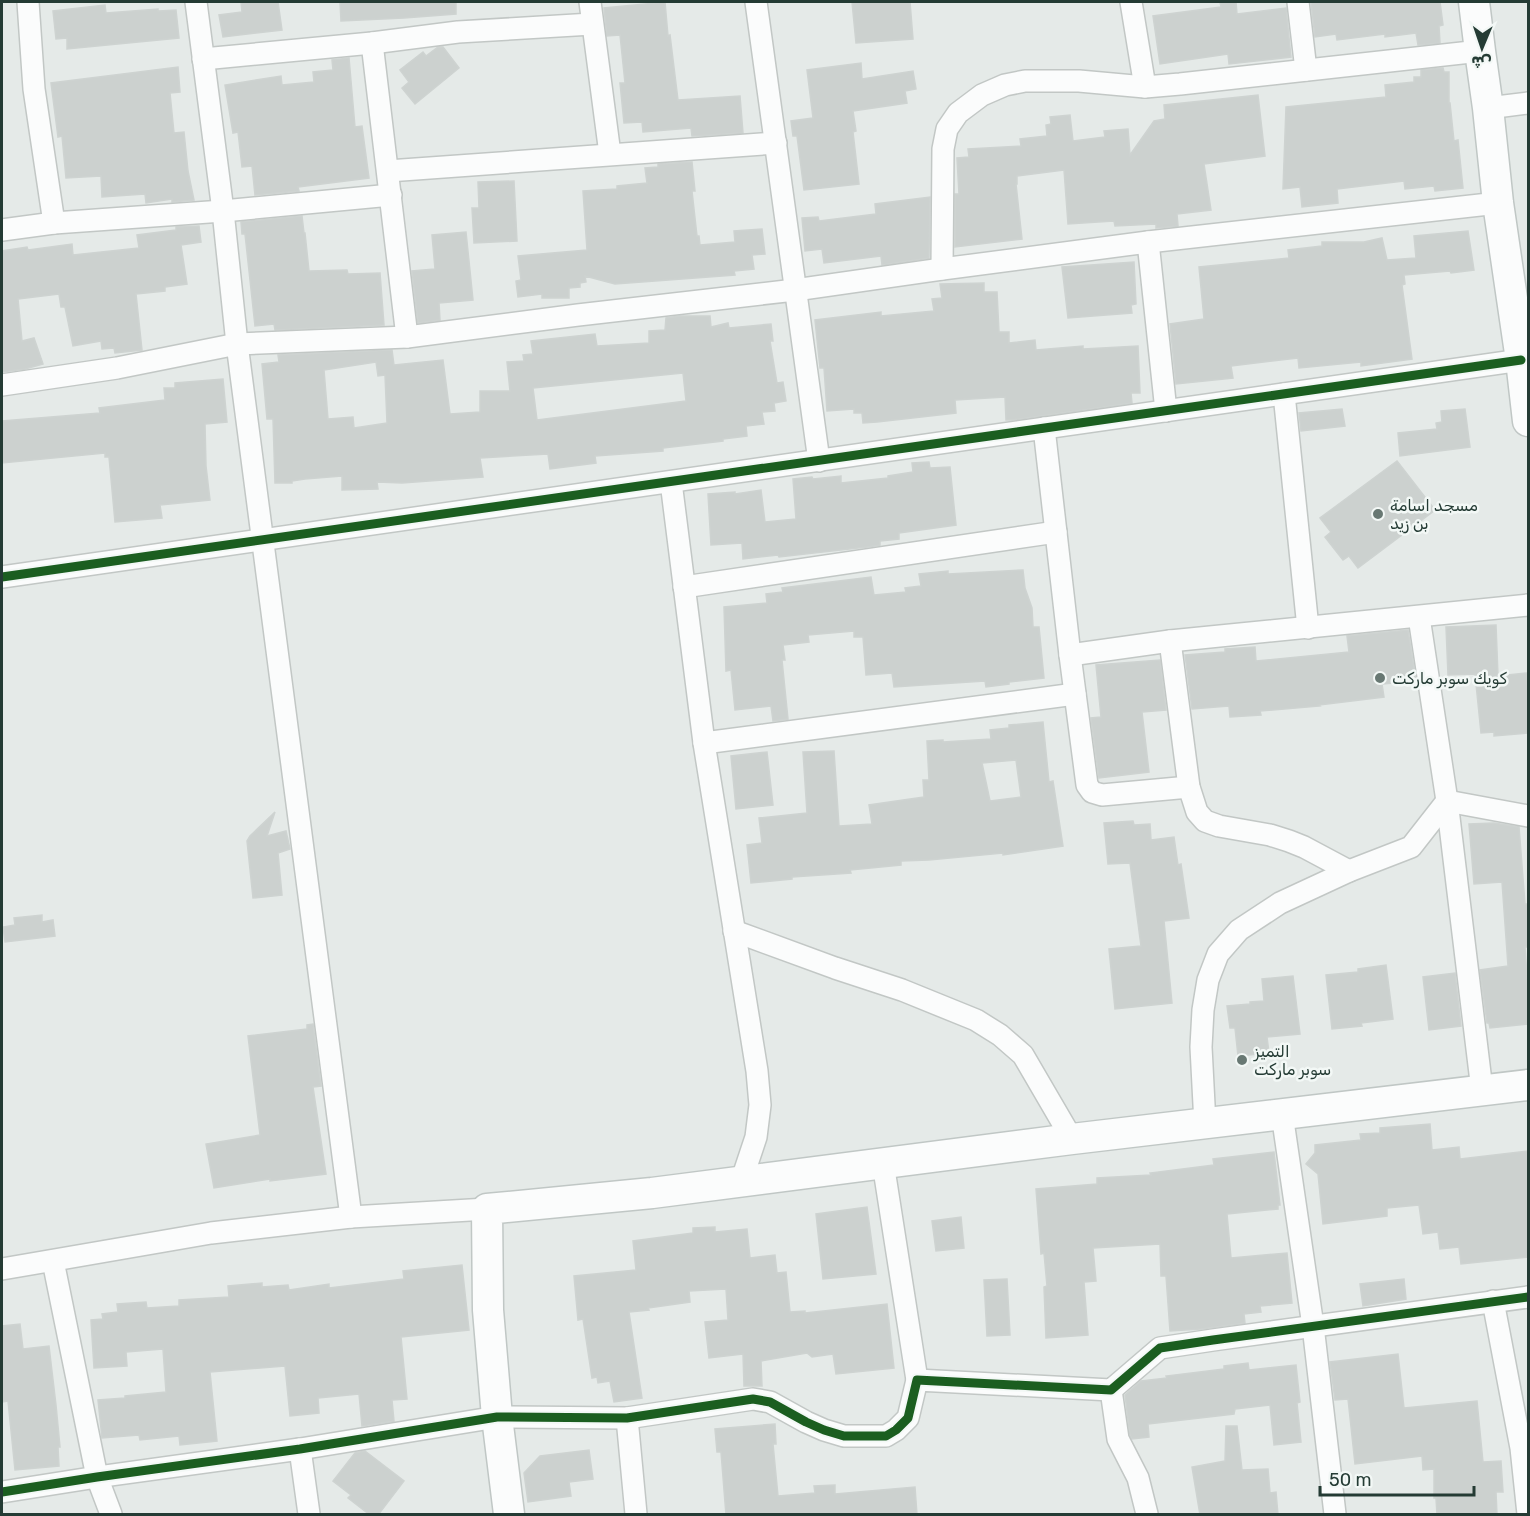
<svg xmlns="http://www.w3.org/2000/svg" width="1530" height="1516" font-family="Rubik,Vazirmatn,sans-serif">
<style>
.building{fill:#ccd1cf;stroke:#ced3d1;stroke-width:1.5;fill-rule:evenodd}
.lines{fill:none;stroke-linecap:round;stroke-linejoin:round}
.street-casing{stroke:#c2c7c5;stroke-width:24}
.secondary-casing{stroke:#c0c7c5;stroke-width:33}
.street{stroke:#fbfcfc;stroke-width:21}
.secondary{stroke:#fbfcfc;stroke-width:30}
.cycleway-casing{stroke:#f3f8f6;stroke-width:13}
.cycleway{stroke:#1b5e20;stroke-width:9}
.poi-dot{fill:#687873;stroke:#f3f8f6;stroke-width:2}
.labels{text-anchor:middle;stroke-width:5;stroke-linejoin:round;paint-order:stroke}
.poi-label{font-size:16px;fill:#243b34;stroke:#f3f8f6;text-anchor:start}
</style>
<rect width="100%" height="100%" fill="#e5eae8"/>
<g class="building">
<path d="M241,2H278L282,30L223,37L219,15L242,12Z"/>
<path d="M340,2H456V14L404,18L341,21Z"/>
<path d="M665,2L668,36L670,35L678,100L740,96L743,133L692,136L691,128L643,132L642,122L624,123L620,83H625L620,35L607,36L604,8Z"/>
<path d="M852,2H910L913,39L856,43Z"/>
<path d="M1220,2H1236L1237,14L1286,8L1291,57L1229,64L1228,54L1160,64L1153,16L1221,7Z"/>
<path d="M1311,2H1440L1443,25L1439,26L1440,43L1418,45L1416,33L1385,37V34L1337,40L1336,34L1315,37Z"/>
<path d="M105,5L106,13L158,9V11L176,10L179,38L67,49V38L56,39L53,11Z"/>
<path d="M438,47H443L459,68L415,104L402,88L409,82L400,70L423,52L426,56Z"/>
<path d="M349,58L355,127L362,126L369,178L298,187L299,191L255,195L252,166L242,167L238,132L233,133L225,85L281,76L282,85L314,82L313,72L333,70L332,60Z"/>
<path d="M861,63L862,79L913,71L916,89L905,91L907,103L853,111L856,131L853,132L859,184L804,190L797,136H793L791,121L813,118L807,70Z"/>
<path d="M178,67L180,92L170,93L174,133L184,132L188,171L194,200L172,202V199L146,203L145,194L102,197L101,176L66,178L62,136L58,137L51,83Z"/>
<path d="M1443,68L1444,72H1449V103H1450L1454,141L1458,140L1463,188L1435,191L1434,186L1405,189L1404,181L1337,189L1338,203L1302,207L1300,187L1283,189L1286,107L1386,97L1385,85L1414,82V77H1421V70Z"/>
<path d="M1258,95L1265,156L1204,164L1211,210L1177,214L1178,226L1156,228V224L1115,226L1114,221L1068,224L1064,170L1017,176V184H1016L1022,239L955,247V194H959L957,158L969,157L968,149L1021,146L1020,139L1047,136L1046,125L1051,124L1050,117L1070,115L1073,141L1105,137L1104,131L1128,129L1130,155L1154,121L1165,119L1164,105Z"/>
<path d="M692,162L695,191H692L697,236H699L700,245L735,242L734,231L762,229L765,254L752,255L754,269L734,271L735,275L615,284L585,276L586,282L580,283V287L569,288V298H542V294L518,297L516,281L521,280L518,256L587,250L583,191L617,189V186L647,183L645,168L658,167V164Z"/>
<path d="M514,181L517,241L474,243L472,208H479L478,182Z"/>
<path d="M930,197L929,258L882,265L881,256L824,263L822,249L805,251L802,218L818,217L819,221L876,214L875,204Z"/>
<path d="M302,216L304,233H305L309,271L347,270L348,274L380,273L384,325L275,330L274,324L255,326L245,234H242L241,222Z"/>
<path d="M199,226L201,242L181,245L187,284L165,287V291L136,294L142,350L115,353L114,348L102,349L101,341L73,346L65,307H61L59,294L18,299L22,341L34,338L43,364L25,369L2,372V251L27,247L28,250L72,244L73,255L139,248L137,235L176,230V227Z"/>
<path d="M1468,231L1474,270L1451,273L1450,271L1404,275L1405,284L1402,285L1412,359L1361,366V362L1299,368L1298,358L1231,366L1233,378L1176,384L1170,324L1204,319L1199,267L1289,258L1288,250L1322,246V242H1364L1382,238L1387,260L1416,258L1414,236Z"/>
<path d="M466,232L473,300L439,303L440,320L418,323L412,271L435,269L432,235Z"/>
<path d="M1134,262L1136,304L1131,305L1132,313L1068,318L1062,267Z"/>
<path d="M984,283V292H997L999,332H1009V343L1035,340L1036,350L1083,346V349L1138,346L1140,393H1131L1132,403L1012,420H1006L1005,397L955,400L956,413L877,422L863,423L862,413H854V409L827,411L824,368H820L815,320L881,312V316L934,311L932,299L942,298L940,284Z"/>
<path d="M680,316H710L711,327L728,323L729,328L771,324L773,341H770L777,383L783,382L786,401L774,403L775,411L762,412L764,424L746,426L747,436L723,439V441L663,448V451L595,456L596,463L550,469L548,454L480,458L483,477L402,483L377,482L378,489L342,490V476L305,479L292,481V483H275L273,419H267L262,364L279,362L278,355L392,350L394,365L443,360L450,414L480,412V391H510L507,362L524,361L523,355L533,354L531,341L595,334L597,346L649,343V331L665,330L666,318ZM376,362L378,376L385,375L387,423L354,428L353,417L328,419L324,370ZM683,373L686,401L537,420L533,388Z"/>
<path d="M223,379L227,422L205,424L206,466L210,500L160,505L162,518L115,522L109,457H105V453L2,463V421L100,413L99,408L165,400L164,388H175V383Z"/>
<path d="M1342,409L1345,426L1301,431L1299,413Z"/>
<path d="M1465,409L1470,447L1400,456L1398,433L1437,429L1436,423L1442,422L1441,411Z"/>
<path d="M1397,461L1435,510L1358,568L1349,556L1343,560L1325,537L1331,532L1320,518Z"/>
<path d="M929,462L930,468L950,467L956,525L899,533V539L880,541V545L867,547L779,557L778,555L743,559L742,543L711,545L708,494L735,492V494L761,490L765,522L796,519L793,479L812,477L813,479L841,476V483L888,478V476L913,472L912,463Z"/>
<path d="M1023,570L1025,588L1032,608L1033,627H1039L1044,678L1009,682V684L986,687L985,681L894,687L892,673L866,675L863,637H854V631L808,635L809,642L783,645L785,660H782L788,719L773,721L771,706L735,710L731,670L726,671L724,607L767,603L766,594L783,592L782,588L871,577L874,595L906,592L905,588L921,586L919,574L948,571V574Z"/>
<path d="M1496,625L1498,676L1527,673L1528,692V733L1494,736V732L1481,733L1475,674L1448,675L1446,627Z"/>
<path d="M1408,630L1416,681L1382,684L1384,697L1319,705L1320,706L1260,711L1261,715L1230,717L1229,706L1192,709L1185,655L1225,652V649L1255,647L1256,661L1349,652L1347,636Z"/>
<path d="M1160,660L1166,710L1142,712L1149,772L1099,778L1091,718L1101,717L1096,665Z"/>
<path d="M1043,722L1049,782L1053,781L1063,846L1003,855V853L929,860L901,861V865L850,870L851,873L792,877V879L751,883L747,845L762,843L759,818L807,813L803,752L834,751L839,826L872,824L869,805L924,797L923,780H929L927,741L943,740V742L991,739L990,730L1009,728V725ZM1016,760L1021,797L990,801L982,763Z"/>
<path d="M767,752L773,805L736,809L731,756Z"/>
<path d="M275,812L267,836L286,831L290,849L278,853L282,895L253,898L247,841L250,836Z"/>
<path d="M1133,821L1134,825L1150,824L1151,840L1174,837L1178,865L1181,864L1189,918L1164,921L1172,1003L1115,1009L1109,949L1141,946L1130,863L1108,864L1104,823Z"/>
<path d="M1494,823L1519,827L1525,904H1528V947H1525L1528,990V1024L1490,1028L1489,1023H1487L1480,970L1508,966L1502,882L1474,884L1469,824Z"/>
<path d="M42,915V922L53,920L55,936L5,942L3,927L15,925L14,918Z"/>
<path d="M1386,965L1393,1019L1361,1023L1362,1026L1332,1029L1326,975L1358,972V969Z"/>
<path d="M1455,973L1461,1026L1429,1030L1423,977Z"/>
<path d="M1293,976L1300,1034L1267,1037L1269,1053L1238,1056L1235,1028H1230L1227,1006L1250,1004V1002L1264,1001L1262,979Z"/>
<path d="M313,1024L321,1086L313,1087L326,1174L270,1181V1179L214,1188L206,1144L260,1135L248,1036L307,1029V1025Z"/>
<path d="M1430,1124L1432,1150L1459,1147L1460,1159L1528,1151V1257L1461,1264L1459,1247L1440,1249L1438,1232L1423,1234L1419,1205L1387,1208V1216L1323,1224L1318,1174L1306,1164L1315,1153V1145L1361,1140L1360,1134L1380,1133V1128Z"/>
<path d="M1274,1152L1280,1205H1278V1209L1227,1214L1231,1258L1287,1253L1292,1303L1260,1306L1261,1312L1244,1314L1245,1323L1201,1329L1170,1331L1166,1276H1161L1160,1244L1093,1248L1096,1281L1084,1282L1088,1335L1046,1338L1044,1287L1047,1286L1044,1253L1041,1254L1036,1189L1097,1184V1178L1151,1175L1150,1173L1214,1165L1213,1159Z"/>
<path d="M867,1207L876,1274L823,1279L816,1214Z"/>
<path d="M961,1217L964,1248L936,1251L932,1221Z"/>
<path d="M715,1227V1232L747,1229L750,1258L775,1255L777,1273L786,1272L790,1312L805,1311V1313L887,1304L894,1368L836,1374L833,1354L812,1357L807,1353L761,1361L762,1386H744L743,1354L709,1358L705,1322L728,1320L726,1289L689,1291L690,1302L648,1308L649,1310L629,1312L642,1398L614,1402L610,1381L598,1383L597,1377L592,1378L583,1319L578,1320L574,1276L636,1270L633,1241L693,1233V1228Z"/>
<path d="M462,1265L469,1330L401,1337L407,1399L392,1400L394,1421L362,1426L359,1394L318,1398L319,1413L290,1416L285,1366L210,1372L217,1441L180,1445L179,1436L140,1440L139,1435L102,1438L98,1400L125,1398V1396L166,1392L163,1349L126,1352L127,1366L94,1368L91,1320L103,1319L102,1314L118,1312L117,1304L146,1302L147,1308L179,1306V1300L229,1297L228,1286L262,1283V1287L288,1285L289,1290L329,1284V1288L404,1279L403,1271Z"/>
<path d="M1007,1279L1010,1335L987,1336L984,1280Z"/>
<path d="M1404,1279L1406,1299L1363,1306L1360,1284Z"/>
<path d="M20,1324L23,1349L49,1346L56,1405L60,1447H58L59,1466L15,1470L8,1401L2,1402V1326Z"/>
<path d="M1398,1354L1404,1408L1477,1401L1483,1462L1501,1461L1503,1492H1496L1497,1515H1437L1436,1498H1434V1469L1423,1470L1422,1456L1355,1464L1348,1399L1335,1400L1330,1362Z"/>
<path d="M1248,1363L1249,1370L1296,1365L1300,1402L1297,1403L1301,1442L1274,1445L1270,1405L1235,1409L1234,1414L1148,1424L1149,1437L1132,1439L1130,1435L1125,1395L1141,1381L1167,1378L1166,1376L1224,1369V1366Z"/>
<path d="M775,1424L776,1444H773L778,1496L815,1493L814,1486L835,1485V1494L915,1487L917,1515H726L721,1452H717L715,1429Z"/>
<path d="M1226,1426H1237L1242,1470L1268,1469L1270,1493L1276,1492L1278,1515H1200L1192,1467L1225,1461Z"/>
<path d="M589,1450L593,1479L569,1482L571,1496L528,1502L524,1473L540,1456Z"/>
<path d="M365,1451L404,1481L378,1515H370L348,1498L351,1495L333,1481L355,1453Z"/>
</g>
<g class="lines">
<g class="street-casing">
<g id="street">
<path d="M28,2L34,89L54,223"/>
<path d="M196,2L223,211L237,344L351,1217"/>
<path d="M590,2L610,154"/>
<path d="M756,2L819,461"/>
<path d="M1131,2L1145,87"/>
<path d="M1298,2L1306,70"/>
<path d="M372,43L407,337"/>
<path d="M203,59L372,43L458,32L592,24"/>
<path d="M1488,108L1528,103"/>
<path d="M388,171L776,143"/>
<path d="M2,230L54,223L223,211L391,195"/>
<path d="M1148,242L1166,411"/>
<path d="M942,269L943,149L947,129L958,113L982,95L1005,85L1025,81H1079L1145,87L1180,84L1480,51"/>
<path d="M2,385L117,368L237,344L407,337L578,315L795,290L942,269L1148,242L1498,203"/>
<path d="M1284,394L1308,628"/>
<path d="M1044,428L1070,655L1087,785L1092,792L1102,795L1189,787"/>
<path d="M671,482L704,743L757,1071L760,1105L756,1137L741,1182"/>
<path d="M2,577L1521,360"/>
<path d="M684,587L1056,532"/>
<path d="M1419,617L1447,801L1482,1090"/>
<path d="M1170,641L1189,787L1197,812L1205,821L1219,826L1270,835L1289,841L1304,847L1349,871"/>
<path d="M1070,655L1170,641L1528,605"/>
<path d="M704,743L1075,694"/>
<path d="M734,931L835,968L902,990L976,1020L1000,1035L1023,1055L1072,1139"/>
<path d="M1282,1114L1313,1326L1335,1514"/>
<path d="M1205,1124L1201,1047L1203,1010L1208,980L1218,954L1239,930L1280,903L1349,871L1411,847L1447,801L1528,816"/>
<path d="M883,1163L917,1380"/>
<path d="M53,1261L97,1477L111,1514"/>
<path d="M2,1269L211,1233L351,1217L487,1209"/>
<path d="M1493,1301L1521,1448L1528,1514"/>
<path d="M1111,1390L1118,1439L1138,1478L1147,1514"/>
<path d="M627,1418L636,1514"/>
<path d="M300,1449L309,1514"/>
<path d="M2,1492L97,1477L300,1449L497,1417L627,1418L753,1399L770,1402L806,1422L824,1430L844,1436H886L896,1430L908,1418L917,1380L1111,1390L1160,1348L1213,1340L1528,1297"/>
</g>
</g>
<g class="secondary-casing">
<g id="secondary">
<path d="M1474,2L1480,51L1488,108L1498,203L1521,360L1528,421"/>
<path d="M509,1514L497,1417L488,1310L487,1209L652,1193L1072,1139L1528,1085"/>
</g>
</g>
<use href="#street" class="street"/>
<use href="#secondary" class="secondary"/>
<g class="cycleway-casing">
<g id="cycleway">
<path d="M2,577L1521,360"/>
<path d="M2,1492L97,1477L300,1449L497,1417L627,1418L753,1399L770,1402L806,1422L824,1430L844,1436H886L896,1430L908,1418L917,1380L1111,1390L1160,1348L1213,1340L1528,1297"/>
</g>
</g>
<use href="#cycleway" class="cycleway"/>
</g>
<g class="poi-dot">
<circle cx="1378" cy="514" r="6"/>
<circle cx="1380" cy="678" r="6"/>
<circle cx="1242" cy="1060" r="6"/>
</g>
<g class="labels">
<g class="poi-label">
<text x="1390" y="511">مسجد اسامة<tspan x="1390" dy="18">بن زيد</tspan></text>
<text x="1392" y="684">كويك سوبر ماركت</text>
<text x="1254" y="1057">التميز<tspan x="1254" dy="18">سوبر ماركت</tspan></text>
</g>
</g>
<rect width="1530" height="1516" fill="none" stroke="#243b34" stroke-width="6"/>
<g transform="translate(1482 48) rotate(182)" stroke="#f3f8f6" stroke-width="4.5" paint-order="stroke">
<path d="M0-4.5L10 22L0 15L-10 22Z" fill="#243b34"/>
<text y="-9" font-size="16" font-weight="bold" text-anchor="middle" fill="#243b34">ش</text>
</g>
<path d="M1320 1486v9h154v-9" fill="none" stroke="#243b34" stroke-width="3"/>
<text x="1329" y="1486" font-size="18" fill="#243b34" stroke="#f3f8f6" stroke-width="4.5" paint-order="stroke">50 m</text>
</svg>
